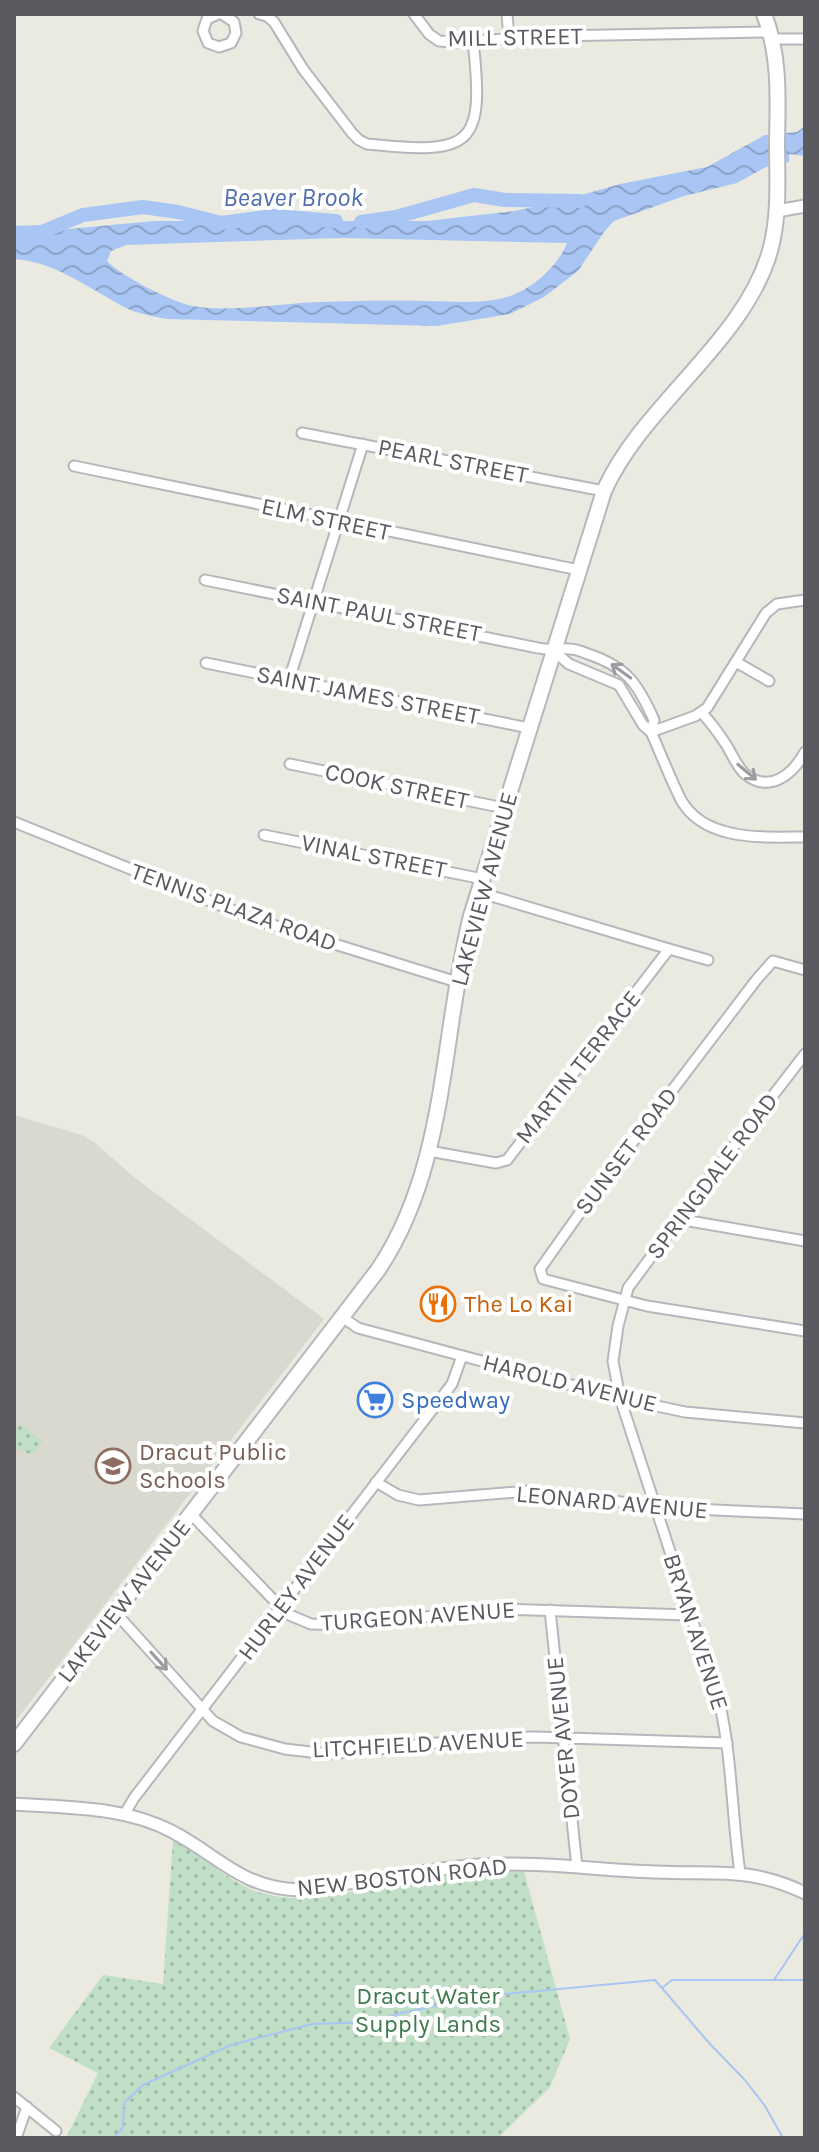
<svg xmlns="http://www.w3.org/2000/svg" width="819" height="2152" font-family="Karla,sans-serif">
<style>
.education{fill:#dad9cf}
.grass{fill:url(#grass-dots)}
.water{fill:url(#water-waves);fill-rule:evenodd}
.lines{fill:none;stroke-linecap:round;stroke-linejoin:round}
.stream{stroke:#a8c5f3;stroke-width:2}
.river{stroke:#a8c5f3;stroke-width:14}
.minor-casing{stroke:#b6b7bc;stroke-width:13}
.tertiary-casing{stroke:#b6b7bc;stroke-width:15}
.secondary-casing{stroke:#b7b8be;stroke-width:18}
.minor{stroke:#fff;stroke-width:9}
.tertiary{stroke:#fff;stroke-width:11}
.secondary{stroke:#fff;stroke-width:14}
.oneway{stroke:#9b9da0}
.labels{text-anchor:middle;stroke-width:8;stroke-linejoin:round;paint-order:stroke}
.street-label{font-size:24px;fill:#595b60;stroke:#fff}
.food-label{font-size:24px;fill:#c56008;stroke:#fff;text-anchor:start}
.shop-label{font-size:24px;fill:#366cbe;stroke:#fff;text-anchor:start}
.education-label{font-size:24px;fill:#785e54;stroke:#fff;text-anchor:start}
.park-label{font-size:24px;fill:#3e7a4b;stroke:#fff}
.water-label{font-size:26px;font-style:italic;fill:#506eb1;stroke:#fff}
</style>
<defs>
<pattern id="grass-dots" width="8" height="8" patternUnits="userSpaceOnUse" patternTransform="scale(2)"><rect width="8" height="8" fill="#c0dfc6"/><path d="M2 2h.1M6 6h.1" fill="none" stroke="#9fb8a4" stroke-width="1.8" stroke-linecap="round"/></pattern>
<pattern id="water-waves" width="16" height="10" patternUnits="userSpaceOnUse" patternTransform="scale(2)"><rect width="16" height="10" fill="#a8c5f3"/><path d="M0 5q4-4 8 0t8 0" fill="none" stroke="#8ca3c8"/></pattern>
</defs>
<rect width="100%" height="100%" fill="#eaeae1"/>
<path class="education" d="M14,1115L82,1135L95,1143L134,1177L324,1319L14,1723Z"/>
<g class="grass">
<path d="M20,1424L43,1441L32,1455L14,1447V1431Z"/>
<path d="M173,1840C205,1854 228,1884 262,1893C303,1905 344,1893 384,1885C423,1878 485,1867 524,1872L570,2039L550,2087L498,2138H66L98,2073L49,2048L103,1975L163,1984Z"/>
</g>
<path class="water" d="M805,126V156L789,154V162L766,167L737,183L684,196L614,221L604,232L578,271L544,297L510,314L437,326L167,319C152,316 138,314 124,307C90,289 54,261 14,259V234L154,221H427L514,211L554,203L620,184L707,167L765,135L797,132ZM342,238L567,243C558,266 533,288 510,296C483,305 454,301 425,301C391,300 356,301 321,302C278,303 236,313 193,306C174,303 119,275 107,261L111,251L126,245Z"/>
<g class="lines">
<g class="stream">
<path d="M774,1980H805"/>
<path d="M662,1988L672,1980H774L805,1933"/>
<path d="M114,2138L123,2127L124,2103L143,2085L231,2045L312,2024L372,2022L401,2013L483,1996L655,1980L710,2044L744,2079L765,2106L783,2138"/>
</g>
<g class="river">
<path d="M361,222L396,217L474,195L505,200L580,201"/>
<path d="M14,233L42,232L83,215L143,207L178,212L221,223L274,216L336,221"/>
</g>
<g class="minor-casing">
<g id="minor">
<path d="M218,14L207,19L203,31L208,43L219,47L231,43L236,33L234,22L222,14"/>
<path d="M259,14L267,16L274,22L303,69L352,133L359,140L367,144C472,155 485,147 473,41"/>
<path d="M414,14L429,34L439,41L456,42L554,36L770,32"/>
<path d="M507,14L509,39"/>
<path d="M773,39H805"/>
<path d="M302,433L604,491"/>
<path d="M74,466L579,570"/>
<path d="M205,580L538,648C550,651 558,648 570,649C576,649 583,652 588,654C627,667 638,684 654,720L651,732"/>
<path d="M554,651L569,664L619,685L643,725L651,732C661,754 670,778 681,800C705,842 764,837 805,837"/>
<path d="M736,662L769,681"/>
<path d="M206,663L529,728"/>
<path d="M289,680L363,444"/>
<path d="M702,713C710,722 718,732 725,743C732,753 736,766 745,774C770,794 793,774 805,752"/>
<path d="M651,732L695,716L707,708L766,613L777,604L805,600"/>
<path d="M290,764L504,808"/>
<path d="M14,822L257,920L457,982"/>
<path d="M264,835L483,879"/>
<path d="M669,949L708,960"/>
<path d="M805,970L773,961L757,979L594,1193L540,1269L543,1279L647,1306L805,1331"/>
<path d="M429,1151L496,1163L507,1160L669,949L478,892"/>
<path d="M678,1219L805,1241"/>
<path d="M342,1317L358,1328L624,1399L685,1412L805,1423"/>
<path d="M376,1482L398,1495L419,1500L529,1491L671,1508L805,1514"/>
<path d="M191,1514L287,1614L311,1624L351,1625L499,1609L689,1615"/>
<path d="M550,1610L577,1867"/>
<path d="M115,1612L213,1721L241,1737L285,1749L328,1754L487,1738L535,1737L727,1743"/>
<path d="M124,1815L134,1798L452,1384L462,1356"/>
<path d="M740,1873C732,1817 732,1759 720,1705L620,1398L613,1361L618,1326L628,1288L707,1181L805,1054"/>
<path d="M14,2097L56,2131"/>
<path d="M16,2138L27,2107"/>
</g>
</g>
<g class="tertiary-casing">
<g id="tertiary">
<path d="M777,211L805,206"/>
<path d="M14,1804C66,1808 123,1806 171,1831C220,1856 241,1889 302,1890C361,1882 419,1870 478,1865C538,1861 596,1870 655,1872C714,1875 749,1866 805,1893"/>
</g>
</g>
<g class="secondary-casing">
<path id="secondary" d="M14,1744L378,1270C448,1166 441,1034 471,916L604,491C643,404 744,342 770,251C780,215 777,177 777,141C778,98 780,55 764,14"/>
</g>
<use href="#minor" class="minor"/>
<use href="#tertiary" class="tertiary"/>
<use href="#secondary" class="secondary"/>
</g>
<defs><path id="oneway-shaft" d="M-6 0H5M1.5-3L5.5 0L1.5 3" fill="none" stroke-width="1.6" stroke-linecap="round" stroke-linejoin="round" transform="scale(2)"/></defs>
<g class="oneway">
<use href="#oneway-shaft" transform="translate(621 671) rotate(-144)"/>
<use href="#oneway-shaft" transform="translate(747 772) rotate(40)"/>
<use href="#oneway-shaft" transform="translate(159 1661) rotate(48)"/>
</g>
<defs>
<g id="restaurant-ring" transform="scale(1.8)"><circle r="9.5" fill="#fff" stroke="#e8710a" stroke-width="1.5"/><path d="M-5-6h1v4h1v-4h1v4h1v-4h1v5L-1.5 .5V6h-2V.5L-5-1ZM5-6V6H3V1.5H1.5Q1.5-4 5-6Z" fill="#e8710a"/></g>
<g id="supermarket-ring" transform="scale(1.8)"><circle r="9.5" fill="#fff" stroke="#3f7fe0" stroke-width="1.5"/><path d="M-6-5.5h2.5l.6 2H6L4.5 2H-2.5L-4.4-4H-6ZM-1.5 3.2a1.3 1.3 0 1 0 .1 0ZM3 3.2a1.3 1.3 0 1 0 .1 0Z" fill="#3f7fe0"/></g>
<g id="school-ring" transform="scale(1.8)"><circle r="9.5" fill="#fff" stroke="#8d6e63" stroke-width="1.5"/><path d="M0-5L7-2L0 1L-7-2ZM-4 1L0 2.5L4 1V4Q0 6-4 4Z" fill="#8d6e63"/></g>
</defs>
<g fill-rule="evenodd">
<use href="#restaurant-ring" x="438" y="1304"/>
<use href="#supermarket-ring" x="375" y="1400"/>
<use href="#school-ring" x="113" y="1466"/>
</g>
<g class="labels">
<g class="street-label">
<text transform="translate(515 37) rotate(-1)" y="8">MILL STREET</text>
<text transform="translate(453 461) rotate(11)" y="8">PEARL STREET</text>
<text transform="translate(326 519) rotate(12)" y="8">ELM STREET</text>
<text transform="translate(379 614) rotate(11)" y="8">SAINT PAUL STREET</text>
<text transform="translate(368 695) rotate(11)" y="8">SAINT JAMES STREET</text>
<text transform="translate(397 786) rotate(12)" y="8">COOK STREET</text>
<text transform="translate(374 856) rotate(11)" y="8">VINAL STREET</text>
<text transform="translate(484 889) rotate(-75)" y="8">LAKEVIEW AVENUE</text>
<text transform="translate(234 907) rotate(20)" y="8">TENNIS PLAZA ROAD</text>
<text transform="translate(578 1067) rotate(-52)" y="8">MARTIN TERRACE</text>
<text transform="translate(626 1151) rotate(-53)" y="8">SUNSET ROAD</text>
<text transform="translate(712 1176) rotate(-53)" y="8">SPRINGDALE ROAD</text>
<text transform="translate(570 1383) rotate(14)" y="8">HAROLD AVENUE</text>
<text transform="translate(612 1502) rotate(5)" y="8">LEONARD AVENUE</text>
<text transform="translate(296 1587) rotate(-53)" y="8">HURLEY AVENUE</text>
<text transform="translate(124 1601) rotate(-52)" y="8">LAKEVIEW AVENUE</text>
<text transform="translate(418 1616) rotate(-4)" y="8">TURGEON AVENUE</text>
<text transform="translate(696 1632) rotate(72)" y="8">BRYAN AVENUE</text>
<text transform="translate(563 1738) rotate(-96)" y="8">DOYER AVENUE</text>
<text transform="translate(418 1744) rotate(-3)" y="8">LITCHFIELD AVENUE</text>
<text transform="translate(402 1877) rotate(-6)" y="8">NEW BOSTON ROAD</text>
</g>
<g class="food-label">
<text x="464" y="1312">The Lo Kai</text>
</g>
<g class="shop-label">
<text x="401" y="1408">Speedway</text>
</g>
<g class="education-label">
<text x="139" y="1460">Dracut Public<tspan x="139" dy="28">Schools</tspan></text>
</g>
<g class="park-label">
<text x="428" y="2004">Dracut Water<tspan x="428" dy="28">Supply Lands</tspan></text>
</g>
<g class="water-label">
<text x="293" y="206">Beaver Brook</text>
</g>
</g>
<rect width="819" height="2152" fill="none" stroke="#595b60" stroke-width="32"/>
</svg>
